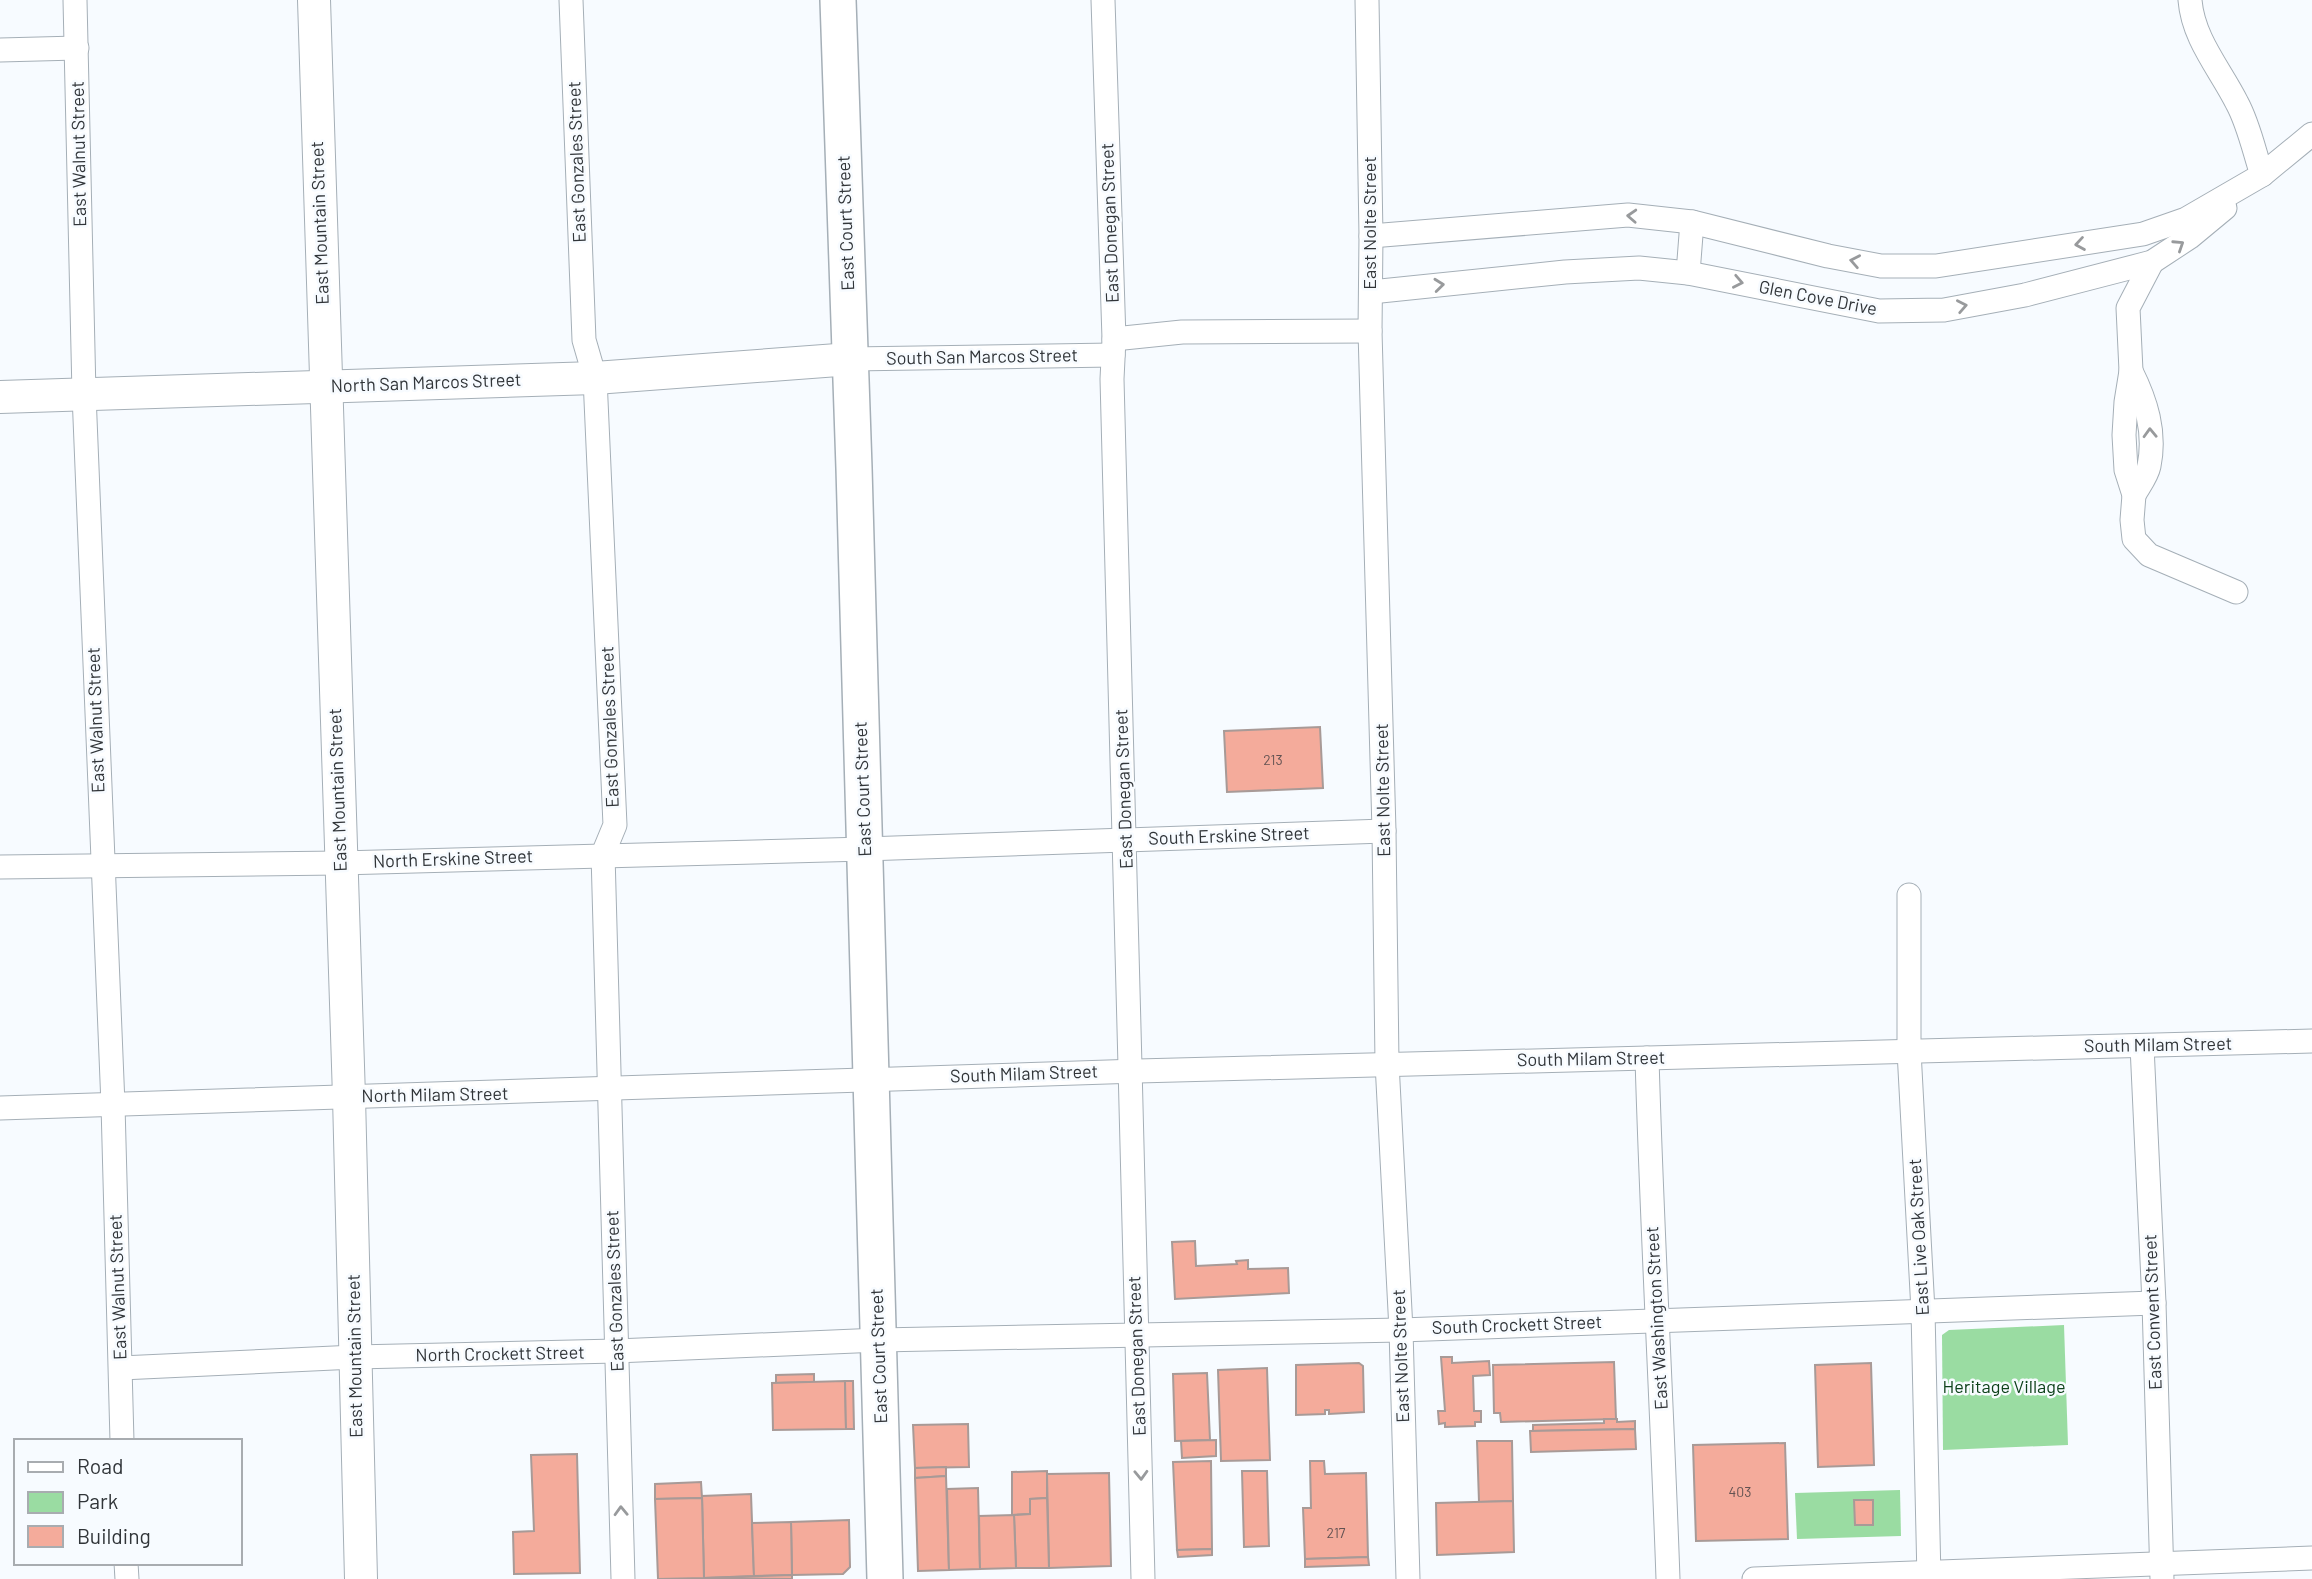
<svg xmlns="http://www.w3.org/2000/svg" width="2312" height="1579" font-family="Barlow,sans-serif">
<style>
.green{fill:#9adca2}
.building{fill:#f4ab9b;stroke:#a89a97;stroke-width:2}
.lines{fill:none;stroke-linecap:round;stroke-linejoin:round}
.street-casing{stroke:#a5afb7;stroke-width:25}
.secondary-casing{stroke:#a5afb7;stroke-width:34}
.primary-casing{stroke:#a5afb7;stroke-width:38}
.street{stroke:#fff;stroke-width:23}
.secondary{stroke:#fff;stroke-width:32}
.primary{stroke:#fff;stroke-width:35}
.oneway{stroke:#989a9c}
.labels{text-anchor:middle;stroke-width:5;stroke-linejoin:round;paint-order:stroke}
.number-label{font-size:14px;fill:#625252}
.street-label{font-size:18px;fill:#313539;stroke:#f7fbff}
.park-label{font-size:18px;fill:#0d411a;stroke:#f7fbff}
</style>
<rect width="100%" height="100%" fill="#f7fbff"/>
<g class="green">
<path d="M2064,1325L2068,1445L1943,1450L1942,1335L1949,1330Z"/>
<path d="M1900,1490L1901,1536L1797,1539L1795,1493Z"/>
</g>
<g class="building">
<path d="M1320,727L1323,788L1227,792L1224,731Z"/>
<path d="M1195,1241L1196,1266L1237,1264L1236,1261L1248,1260V1269L1288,1268L1289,1293L1175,1299L1172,1242Z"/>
<path d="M1441,1357H1452V1363L1489,1361L1490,1375L1473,1376L1474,1411H1481V1422H1475V1426L1445,1427V1423L1439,1424L1438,1411H1445Z"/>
<path d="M1614,1362L1616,1419L1501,1422L1500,1413H1494L1493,1365Z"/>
<path d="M1359,1363L1363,1366L1364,1412L1329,1414V1410H1325V1414L1296,1415V1365Z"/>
<path d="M1871,1363L1874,1465L1818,1467L1815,1365Z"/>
<path d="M1267,1368L1270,1460L1221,1461L1218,1370Z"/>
<path d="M1207,1373L1210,1440L1175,1441L1173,1374Z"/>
<path d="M814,1374V1382L776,1383V1375Z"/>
<path d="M845,1381L846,1429L773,1430L772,1383Z"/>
<path d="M845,1381H853L854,1429H846Z"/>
<path d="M1604,1419H1617V1422L1635,1421V1429L1533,1431V1425L1604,1423Z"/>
<path d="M968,1424L969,1467L915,1468L913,1425Z"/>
<path d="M1635,1429L1636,1449L1531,1452L1530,1431Z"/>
<path d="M1216,1440V1456L1182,1458L1181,1441Z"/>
<path d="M1477,1441H1512L1513,1501L1479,1502Z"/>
<path d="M1785,1443L1788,1539L1696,1541L1693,1445Z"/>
<path d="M577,1454L580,1573L514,1574L513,1532L534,1531L531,1455Z"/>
<path d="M1211,1461L1212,1549L1177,1550L1173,1462Z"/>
<path d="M1310,1461H1324L1325,1474L1366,1473L1368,1557L1305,1559L1303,1508H1311Z"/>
<path d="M946,1467V1476L915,1478V1468Z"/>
<path d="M1047,1471V1498L1030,1499V1514L1012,1515V1472Z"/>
<path d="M1242,1471H1267L1269,1546L1244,1547Z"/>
<path d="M1109,1473L1111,1566L1049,1568L1047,1474Z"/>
<path d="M946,1476L949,1570L918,1571L915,1478Z"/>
<path d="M701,1482L702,1498L655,1499V1484Z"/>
<path d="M978,1488L980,1569L949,1570L947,1489Z"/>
<path d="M751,1494L754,1576L704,1578L702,1496Z"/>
<path d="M702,1498L704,1578L658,1579L655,1499Z"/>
<path d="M1047,1498L1049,1568H1016L1014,1515L1030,1514V1499Z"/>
<path d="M1854,1500H1873V1525H1855Z"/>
<path d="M1513,1501L1514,1552L1437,1555L1436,1503Z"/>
<path d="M1014,1515L1016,1568L980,1569L979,1516Z"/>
<path d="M849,1520L850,1567L843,1574L792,1575L791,1522Z"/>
<path d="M791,1522L792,1575L754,1576L752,1523Z"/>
<path d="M1212,1549V1555L1178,1557L1177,1550Z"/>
<path d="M1368,1557L1369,1565L1305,1567V1559Z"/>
<path d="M792,1575V1579L704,1578Z"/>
</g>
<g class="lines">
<g class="street-casing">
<g id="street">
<path d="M75,0L84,394L113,1105L122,1441"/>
<path d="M571,0L584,340L595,378L615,825L603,854L623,1579"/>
<path d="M1103,0L1114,339L1112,379C1124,779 1132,1179 1143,1579"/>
<path d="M1367,0L1371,236L1370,331L1384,831L1387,1063L1401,1330L1408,1579"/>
<path d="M2190,0C2193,39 2220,69 2237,103C2249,125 2254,151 2262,175"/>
<path d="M0,50L77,48"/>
<path d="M1371,236L1628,215L1692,222L1828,256L1881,266H1936L2143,234L2186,219L2262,175L2312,134"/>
<path d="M2152,262L2128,308L2131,371L2126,402L2124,435L2126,470L2134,495L2132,520L2134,539L2149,555L2236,592"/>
<path d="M1688,273L1692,222"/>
<path d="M1371,292L1565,272L1639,268L1688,273L1879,311L1944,310L2025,295L2152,262L2190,237L2225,208"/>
<path d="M1114,339L1182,332L1370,331"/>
<path d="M851,359L1113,355"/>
<path d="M2131,371C2146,401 2156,432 2149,466C2147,476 2139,486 2134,495"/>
<path d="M0,867L340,863L865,849L1384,831"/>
<path d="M1909,895V1051L1923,1311L1929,1579"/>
<path d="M2142,1046L2154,1303L2162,1579"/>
<path d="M1647,1058C1652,1232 1662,1405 1668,1579"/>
<path d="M0,1108C380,1099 759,1083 1138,1071C1530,1059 1921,1051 2312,1041"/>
<path d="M121,1368L355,1357L616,1351L879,1340L1401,1330L2154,1303"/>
<path d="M126,1563L127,1579"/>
<path d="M1754,1579L2312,1558"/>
</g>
</g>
<g class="secondary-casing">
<g id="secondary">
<path d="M314,0L349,1097L361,1579"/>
<path d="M0,397L595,378L851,359"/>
</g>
</g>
<g class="primary-casing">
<path id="primary" d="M838,0L854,468L885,1579"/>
</g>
<use href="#street" class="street"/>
<use href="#secondary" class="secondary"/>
<use href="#primary" class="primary"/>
</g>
<defs><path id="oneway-chevron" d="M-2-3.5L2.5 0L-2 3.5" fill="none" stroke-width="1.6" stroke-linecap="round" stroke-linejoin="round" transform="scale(1.75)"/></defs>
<g class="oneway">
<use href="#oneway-chevron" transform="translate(1632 216) rotate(-177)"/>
<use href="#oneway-chevron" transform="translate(2080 244) rotate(171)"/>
<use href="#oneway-chevron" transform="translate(2179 245) rotate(-33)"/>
<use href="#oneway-chevron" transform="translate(1855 261) rotate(-169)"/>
<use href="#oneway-chevron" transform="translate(1738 282) rotate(11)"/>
<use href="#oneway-chevron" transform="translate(1439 285) rotate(-6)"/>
<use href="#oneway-chevron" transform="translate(1962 306) rotate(-11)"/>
<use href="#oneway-chevron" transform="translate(2150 433) rotate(-92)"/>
<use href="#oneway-chevron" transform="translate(1141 1475) rotate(88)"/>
<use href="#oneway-chevron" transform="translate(621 1511) rotate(-92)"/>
</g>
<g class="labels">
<g class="number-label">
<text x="1273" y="765">213</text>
<text x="1740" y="1497">403</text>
<text x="1336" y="1538">217</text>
</g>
<g class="street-label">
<text transform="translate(79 154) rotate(-91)" y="6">East Walnut Street</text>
<text transform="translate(577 162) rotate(-92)" y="6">East Gonzales Street</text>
<text transform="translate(320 223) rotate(-92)" y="6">East Mountain Street</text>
<text transform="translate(846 223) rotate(-92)" y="6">East Court Street</text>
<text transform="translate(1110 223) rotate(-92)" y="6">East Donegan Street</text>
<text transform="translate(1370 223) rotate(-90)" y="6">East Nolte Street</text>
<text transform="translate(1818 298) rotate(11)" y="6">Glen Cove Drive</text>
<text transform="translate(982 357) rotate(-1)" y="6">South San Marcos Street</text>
<text transform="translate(426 383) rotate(-2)" y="6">North San Marcos Street</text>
<text transform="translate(96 720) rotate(-92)" y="6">East Walnut Street</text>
<text transform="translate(610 727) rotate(-92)" y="6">East Gonzales Street</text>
<text transform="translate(863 789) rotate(-92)" y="6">East Court Street</text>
<text transform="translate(1124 789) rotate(-92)" y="6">East Donegan Street</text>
<text transform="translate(338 790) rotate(-92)" y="6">East Mountain Street</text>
<text transform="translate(1383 790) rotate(-91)" y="6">East Nolte Street</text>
<text transform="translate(1229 836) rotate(-2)" y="6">South Erskine Street</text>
<text transform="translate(453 859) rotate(-2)" y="6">North Erskine Street</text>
<text transform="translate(2158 1045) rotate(-1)" y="6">South Milam Street</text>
<text transform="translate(1591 1059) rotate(-1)" y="6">South Milam Street</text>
<text transform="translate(1024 1074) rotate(-2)" y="6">South Milam Street</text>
<text transform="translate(435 1095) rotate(-1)" y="6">North Milam Street</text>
<text transform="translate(1919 1237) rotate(-93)" y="6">East Live Oak Street</text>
<text transform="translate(118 1287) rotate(-92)" y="6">East Walnut Street</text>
<text transform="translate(615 1291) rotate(-92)" y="6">East Gonzales Street</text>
<text transform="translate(2153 1312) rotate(-92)" y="6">East Convent Street</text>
<text transform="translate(1657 1318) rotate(-93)" y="6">East Washington Street</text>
<text transform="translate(1517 1325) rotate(-2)" y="6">South Crockett Street</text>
<text transform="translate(500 1354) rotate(-1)" y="6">North Crockett Street</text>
<text transform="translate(355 1356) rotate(-91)" y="6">East Mountain Street</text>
<text transform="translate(879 1356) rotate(-92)" y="6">East Court Street</text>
<text transform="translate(1137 1356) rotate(-92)" y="6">East Donegan Street</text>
<text transform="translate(1401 1356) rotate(-92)" y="6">East Nolte Street</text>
</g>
<g class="park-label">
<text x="2004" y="1393">Heritage Village</text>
</g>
</g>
<rect x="14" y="1439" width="228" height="126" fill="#f7fbff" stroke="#a8acb0" stroke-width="2"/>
<rect x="28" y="1462" width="35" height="10" fill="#ffffff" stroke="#a8acb0" stroke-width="2"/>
<text x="77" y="1474" font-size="21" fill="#313539">Road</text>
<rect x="28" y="1492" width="35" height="21" fill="#9adca2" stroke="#a8acb0" stroke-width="2"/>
<text x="77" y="1509" font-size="21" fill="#313539">Park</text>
<rect x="28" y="1526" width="35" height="21" fill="#f4ab9b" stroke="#a8acb0" stroke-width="2"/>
<text x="77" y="1544" font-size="21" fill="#313539">Building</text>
</svg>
